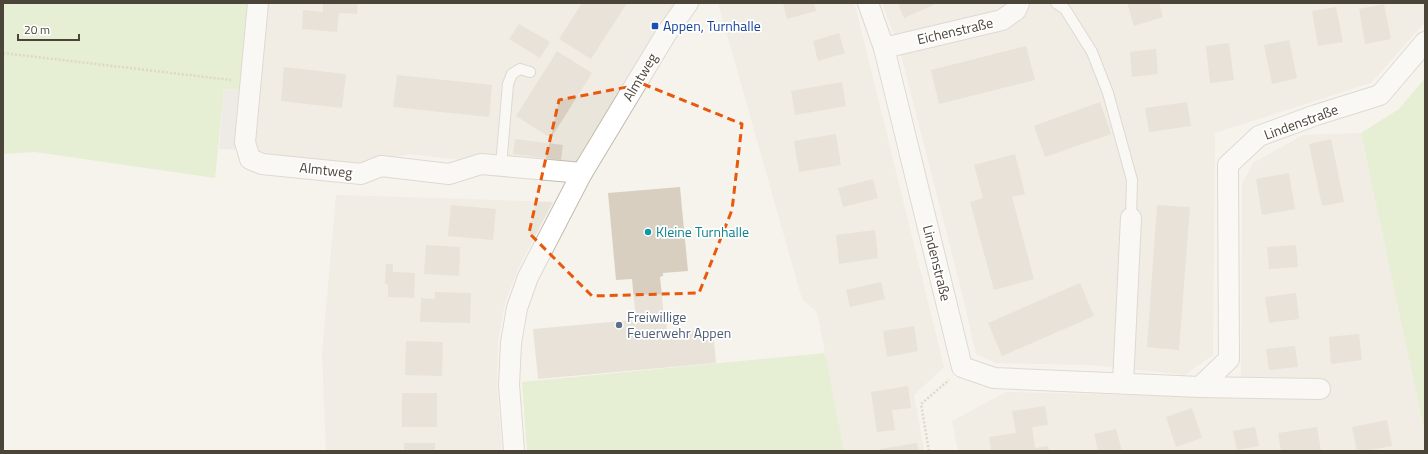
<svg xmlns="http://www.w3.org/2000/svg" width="1428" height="454" font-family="'Titillium Web',sans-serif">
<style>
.residential{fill:#eae5da}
.green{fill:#d2eab5}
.parking{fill:#e5e3e0}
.building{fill:#d8cfc1}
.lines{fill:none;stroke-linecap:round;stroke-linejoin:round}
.lane-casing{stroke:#c2bbae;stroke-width:12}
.street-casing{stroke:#c2bbae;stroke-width:22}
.path{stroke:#c4b79f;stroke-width:2.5;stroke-dasharray:2 2;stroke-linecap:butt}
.lane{stroke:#fff;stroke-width:10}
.street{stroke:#fff;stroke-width:20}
.marked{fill:none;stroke:#e8590c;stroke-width:3;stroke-dasharray:8 5;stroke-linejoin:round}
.transit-dot{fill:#1a4fb4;stroke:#fff;stroke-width:1.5}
.culture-dot{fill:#0f9aa8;stroke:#fff;stroke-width:1.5}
.service-dot{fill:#5c6f8a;stroke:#fff;stroke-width:1.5}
.labels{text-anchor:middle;stroke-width:3.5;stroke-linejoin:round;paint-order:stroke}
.transit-label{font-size:14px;fill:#164399;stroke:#fff;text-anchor:start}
.street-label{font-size:14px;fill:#4b4439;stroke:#fff}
.culture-label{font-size:14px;fill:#0d838f;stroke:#fff;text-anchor:start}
.service-label{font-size:14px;fill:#4e5e75;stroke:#fff;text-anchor:start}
</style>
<rect width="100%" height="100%" fill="#f6f3ec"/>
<g class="residential">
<path d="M268,3H682L575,163L471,161L409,154L364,164L255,153Z"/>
<path d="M718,3H853L856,9L944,367L914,395L924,451H844L817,312L802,299Z"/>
<path d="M882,3H1425V22L1371,83L1215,133L1213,355L1185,375L1093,365L996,363L976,354L963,297L900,51Z"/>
<path d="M1361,133L1425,434V451H958L952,421L1006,392L1241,398L1242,184L1253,163L1303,135Z"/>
<path d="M336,195L553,202L518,269L505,302L498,341L497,384L502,451H326L322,353Z"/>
</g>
<g class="green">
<path d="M3,3H247L240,90L224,89L215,178L35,152L3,154Z"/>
<path d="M1425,78V434L1361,133L1399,109Z"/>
<path d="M825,353L844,451H527L522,382Z"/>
</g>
<path class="parking" d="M224,89L240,90L235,150L219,149Z"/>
<g class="building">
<path d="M323,3H358L357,14L339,13L337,32L302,29L303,10L323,12Z"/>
<path d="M582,3H627L591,59L559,39Z"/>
<path d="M783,3H814L816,11L787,19Z"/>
<path d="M898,3H938L904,18Z"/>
<path d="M1127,3H1159L1163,17L1134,26Z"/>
<path d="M1384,4L1391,39L1365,44L1359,9Z"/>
<path d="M1336,7L1343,42L1318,46L1312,11Z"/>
<path d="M519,24L550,42L540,58L509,39Z"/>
<path d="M839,33L845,53L818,61L813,41Z"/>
<path d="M1289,40L1297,78L1272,84L1264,45Z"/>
<path d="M1229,43L1234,80L1210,83L1206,46Z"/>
<path d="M1026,46L1035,80L939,104L931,70Z"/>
<path d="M1156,49L1158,74L1132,77L1130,52Z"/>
<path d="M557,51L592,73L551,138L516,116Z"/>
<path d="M284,67L346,74L342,108L281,101Z"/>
<path d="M397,75L492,85L489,117L393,107Z"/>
<path d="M842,82L846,106L795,115L791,91Z"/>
<path d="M1100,102L1111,134L1045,157L1034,126Z"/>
<path d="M1187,102L1191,126L1149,132L1145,108Z"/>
<path d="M836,134L841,165L799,172L794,141Z"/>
<path d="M515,139L563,145L561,160L513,154Z"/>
<path d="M1331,139L1344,202L1322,206L1309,144Z"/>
<path d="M1015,154L1025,194L1012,197L1034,279L994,290L970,202L983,198L974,165Z"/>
<path d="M1289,173L1295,209L1262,215L1256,179Z"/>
<path d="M873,179L878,198L843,207L838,188Z"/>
<path d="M680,187L688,271L663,273V276L660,277L664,317L666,316L667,333L713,329L716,363L538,379L533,329L632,320V322H636L632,279L616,280L608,193Z"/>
<path d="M451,205L496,209L493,240L448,236Z"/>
<path d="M1157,205L1190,207L1179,350L1147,347Z"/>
<path d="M875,230L878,258L839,264L836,235Z"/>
<path d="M426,245L460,247L459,276L424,274Z"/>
<path d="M1296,245L1298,267L1269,269L1267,247Z"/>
<path d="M386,264H393V272L415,273L414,298L388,297V284H385Z"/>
<path d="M881,282L885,299L850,307L846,290Z"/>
<path d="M1080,283L1094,316L1002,356L988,323Z"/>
<path d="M435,292L471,293L470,323L420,322L421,298L435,299Z"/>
<path d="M1296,293L1299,319L1269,323L1265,297Z"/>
<path d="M914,326L918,351L887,357L883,331Z"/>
<path d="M1359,334L1362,360L1331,364L1329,337Z"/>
<path d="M406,341L443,342L442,376L405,375Z"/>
<path d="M1295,346L1298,367L1269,370L1266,349Z"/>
<path d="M908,386L911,408L892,410L895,430L877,432L871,392Z"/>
<rect x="402" y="393" width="35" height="34"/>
<path d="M1045,406L1048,425L1032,427L1035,448L1048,446L1049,451H991L989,437L1016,433L1012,411Z"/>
<path d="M1192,408L1202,438L1176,447L1166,417Z"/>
<path d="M1387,420L1392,446L1365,451H1357L1352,427Z"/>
<path d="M1255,427L1259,446L1237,450L1233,431Z"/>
<path d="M1317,427L1321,451H1281L1278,433Z"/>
<path d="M1116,429L1122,451H1098L1094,434Z"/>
<rect x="404" y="443" width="31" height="8"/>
<path d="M917,443L919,451H881L880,449Z"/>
</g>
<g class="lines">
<g class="lane-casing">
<g id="lane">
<path d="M1056,3L1065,9L1092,52L1108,93L1132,180L1131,218"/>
<path d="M501,166L508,84L512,74L520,69L530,72"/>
</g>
</g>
<g class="street-casing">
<g id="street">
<path d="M258,3L245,142L250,159L262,164L361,174L381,166L449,174L481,164L582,173"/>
<path d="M868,3L884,48L962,367L994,378L1200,387L1229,359L1228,165L1259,136L1316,115L1380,95L1425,42"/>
<path d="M884,48L1002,20L1016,10L1019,3"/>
<path d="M1123,383L1131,218"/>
<path d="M1200,387L1320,389"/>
<path d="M514,451L509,385L511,343L517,308L528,277L582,173L666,34L688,3"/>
</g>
</g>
<g class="path">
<path d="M3,53L231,80"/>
<path d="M929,451L921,404L949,380"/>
</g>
<use href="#lane" class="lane"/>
<use href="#street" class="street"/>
</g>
<path d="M0 0H1428V454H0ZM643,84L742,124L732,210L699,293L592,296L529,233L559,100Z" fill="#f6f3ec" fill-opacity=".55" fill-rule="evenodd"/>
<path class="marked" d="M643,84L742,124L732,210L699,293L592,296L529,233L559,100Z"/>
<rect class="transit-dot" x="651" y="22" width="8" height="8" rx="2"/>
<circle class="culture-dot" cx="648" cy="232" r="4"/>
<circle class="service-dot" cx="619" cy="325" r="4"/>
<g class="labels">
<g class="transit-label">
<text x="663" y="31">Appen, Turnhalle</text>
</g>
<g class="street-label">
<text transform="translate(955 31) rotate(-13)" y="5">Eichenstraße</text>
<text transform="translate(640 77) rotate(-59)" y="5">Almtweg</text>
<text transform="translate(1301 122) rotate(-20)" y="5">Lindenstraße</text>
<text transform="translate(326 170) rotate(6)" y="5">Almtweg</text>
<text transform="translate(937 263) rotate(76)" y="5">Lindenstraße</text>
</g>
<g class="culture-label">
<text x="656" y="237">Kleine Turnhalle</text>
</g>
<g class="service-label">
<text x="627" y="322">Freiwillige<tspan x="627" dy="16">Feuerwehr Appen</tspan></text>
</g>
</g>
<rect width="1428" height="454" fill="none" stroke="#4b4439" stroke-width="8"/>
<path d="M18 34v6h61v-6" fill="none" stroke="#4b4439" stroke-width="2"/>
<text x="24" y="34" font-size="12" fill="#4b4439" stroke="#ffffff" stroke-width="3" paint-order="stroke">20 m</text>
</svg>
